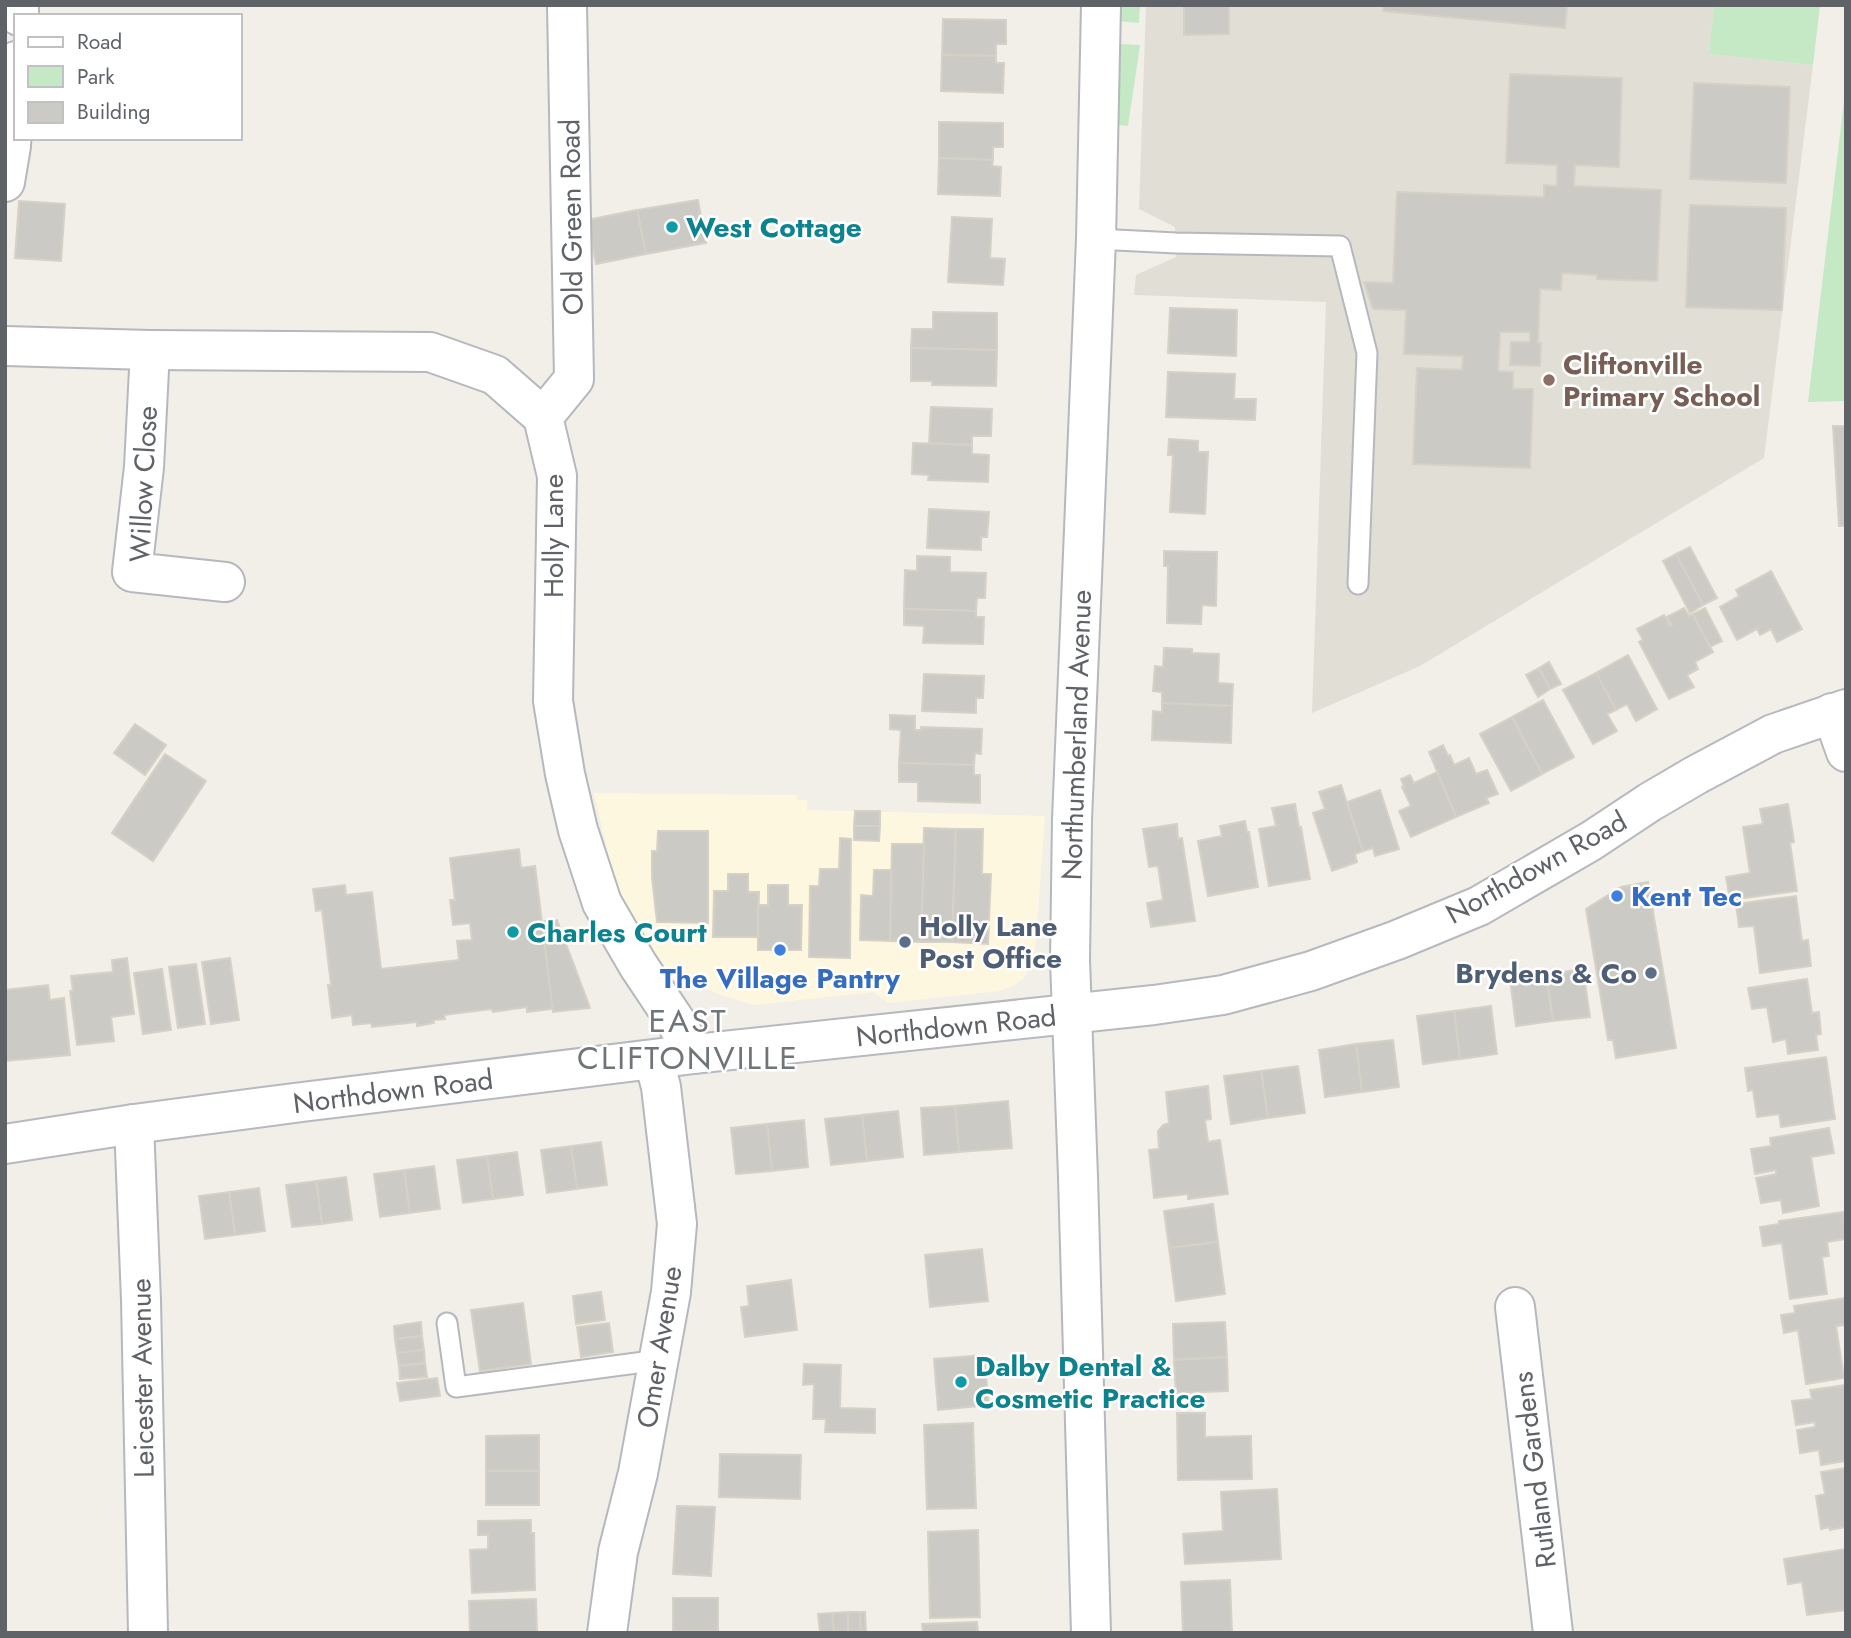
<svg xmlns="http://www.w3.org/2000/svg" width="1851" height="1638" font-family="Jost,sans-serif">
<style>
.commercial{fill:#fef7e0}
.education{fill:#e1ded6}
.green{fill:#c5e8c5}
.building{fill:#cccac5;stroke:#d6d1c6;stroke-width:2}
.lines{fill:none;stroke-linecap:round;stroke-linejoin:round}
.service-casing{stroke:#b5b8bc;stroke-width:23}
.minor-casing{stroke:#b5b8bc;stroke-width:42}
.tertiary-casing{stroke:#b5b8bc;stroke-width:42}
.secondary-casing{stroke:#b6babf;stroke-width:42}
.service{stroke:#fff;stroke-width:19}
.minor{stroke:#fff;stroke-width:38}
.tertiary{stroke:#fff;stroke-width:38}
.secondary{stroke:#fff;stroke-width:38}
.culture-dot{fill:#0f9aa8;stroke:#fff;stroke-width:2.5}
.education-dot{fill:#8d6e63;stroke:#fff;stroke-width:2.5}
.shop-dot{fill:#3f7fe0;stroke:#fff;stroke-width:2.5}
.service-dot{fill:#5c6f8a;stroke:#fff;stroke-width:2.5}
.labels{text-anchor:middle;stroke-width:5;stroke-linejoin:round;paint-order:stroke}
.street-label{font-size:28px;fill:#5f6368;stroke:#fff}
.culture-label{font-size:28px;font-weight:bold;fill:#0d838f;stroke:#fff;text-anchor:start}
.education-label{font-size:28px;font-weight:bold;fill:#785e54;stroke:#fff;text-anchor:start}
.shop-label{font-size:28px;font-weight:bold;fill:#366cbe;stroke:#fff;text-anchor:start}
.service-label{font-size:28px;font-weight:bold;fill:#4e5e75;stroke:#fff;text-anchor:start}
.quarter-label{font-size:32px;letter-spacing:2px;fill:#70757a;stroke:#fff}
</style>
<rect width="100%" height="100%" fill="#f1efe8"/>
<path class="commercial" d="M594,793L797,795V800H807V810L1045,816L1035,951L1032,965L1024,978L1013,986L1000,991L888,1003L873,992L754,1005L723,996L691,982L670,985L627,911L611,867Z"/>
<path class="education" d="M1146,5H1714L1709,54L1813,65L1764,458L1420,666L1312,713L1326,302L1134,295L1136,275L1176,257L1175,227L1139,209Z"/>
<g class="green">
<path d="M1119,5H1140L1139,23L1118,21Z"/>
<path d="M1714,5H1820L1813,65L1709,54Z"/>
<path d="M1120,44L1140,45L1128,126L1118,125Z"/>
<path d="M1846,84V401L1808,402Z"/>
</g>
<g class="building">
<path d="M1184,5H1229V34L1184,35Z"/>
<path d="M1372,5H1567L1565,28L1383,11V6Z"/>
<path d="M943,19L1006,20V44H996V56L942,55Z"/>
<path d="M942,55L996,56V63H1004L1003,93L941,91Z"/>
<path d="M1510,74L1622,78L1619,167L1575,165L1574,186L1661,190L1657,281L1597,279V275L1562,273L1561,290L1540,289L1538,343H1541L1540,366L1510,365L1511,342H1530V332H1500L1498,371L1513,372V389H1533L1530,468L1413,464L1417,368L1462,370L1463,356L1404,354L1406,310L1373,309L1364,282L1393,283L1397,192L1544,197V185L1557,186V165L1506,163Z"/>
<path d="M1694,83L1790,87L1786,183L1690,179Z"/>
<path d="M939,122L1003,123V147H993V160L939,158Z"/>
<path d="M939,158L993,160L992,166L1001,167L1000,196L938,194Z"/>
<path d="M698,200L706,243L646,254L637,210Z"/>
<path d="M19,201L65,204L61,261L15,258Z"/>
<path d="M1690,205L1786,208L1782,310L1686,307Z"/>
<path d="M637,210L646,254L596,264L587,220Z"/>
<path d="M952,217L992,219L990,258L1005,259L1003,285L948,282Z"/>
<path d="M1170,308L1237,310L1236,356L1168,353Z"/>
<path d="M933,312L997,313V350L911,348L912,329H933Z"/>
<path d="M911,348L997,350L996,386L932,385V381H911Z"/>
<path d="M1168,372L1235,374L1234,399H1256L1255,420L1166,417Z"/>
<path d="M931,407L992,409L991,436H972V445L929,443Z"/>
<path d="M1833,426H1846V526H1839Z"/>
<path d="M1169,439L1198,441V452H1208L1205,514L1170,512L1173,455H1168Z"/>
<path d="M913,443L972,445V454L989,455L988,482L928,480L929,475L912,474Z"/>
<path d="M929,509L989,512L987,537H981V550L927,548Z"/>
<path d="M1690,547L1717,598L1703,605L1676,554Z"/>
<path d="M1164,551L1217,552L1216,606L1202,605L1201,624L1167,623L1168,566H1164Z"/>
<path d="M1676,554L1703,605L1690,613L1663,561Z"/>
<path d="M917,556L950,557V572L986,573L985,598H977L976,611L904,609L905,570L917,571Z"/>
<path d="M1771,571L1802,629L1777,642L1771,629L1760,635L1757,629L1737,640L1720,607L1739,596L1736,590Z"/>
<path d="M1684,608L1689,616L1693,614L1713,652L1695,662L1698,669L1687,675L1694,687L1669,699L1639,642L1643,640L1637,629L1664,615L1670,626L1672,625L1667,617Z"/>
<path d="M1705,608L1722,641L1710,647L1693,614Z"/>
<path d="M904,609L976,611V617H984L983,644L923,643L924,626L904,625Z"/>
<path d="M1164,648L1192,649V653L1219,654L1218,683L1233,684L1232,706L1162,703V692L1153,691L1155,666L1163,667Z"/>
<path d="M1628,655L1657,709L1636,721L1627,704L1616,710L1596,673Z"/>
<path d="M1549,662L1561,684L1550,689L1539,668Z"/>
<path d="M1539,668L1550,689L1538,697L1526,675Z"/>
<path d="M1596,673L1616,710L1607,714L1617,731L1593,744L1563,690Z"/>
<path d="M924,674L984,676L983,698H976V713L922,711Z"/>
<path d="M1543,700L1574,757L1542,774L1512,717Z"/>
<path d="M1162,703L1232,706L1231,743L1152,740L1153,711L1162,712Z"/>
<path d="M890,715L915,716V730H921V727L982,729L981,754L975,753L974,765L899,763L901,730L890,729Z"/>
<path d="M1512,717L1542,774L1511,791L1480,734Z"/>
<path d="M135,724L166,745L145,775L114,753Z"/>
<path d="M1443,745L1448,756L1450,755L1454,765L1469,758L1476,774L1487,770L1498,794L1486,798L1489,803L1456,817L1429,752Z"/>
<path d="M165,754L206,781L153,861L112,833Z"/>
<path d="M899,763L974,765V775H980V803L918,801V782H899Z"/>
<path d="M1437,772L1456,817L1411,837L1399,811L1411,806L1402,787H1404L1401,779L1410,775L1414,783Z"/>
<path d="M1341,785L1363,851L1355,854L1357,862L1332,871L1313,813L1325,809L1319,792Z"/>
<path d="M1380,790L1399,849L1375,856L1373,848L1363,851L1347,802Z"/>
<path d="M1295,804L1299,827H1301L1310,879L1269,886L1259,829L1276,826L1272,808Z"/>
<path d="M1788,804L1794,842L1790,843L1797,891L1730,900L1726,877L1750,873L1743,827L1763,824L1760,809Z"/>
<path d="M855,811H880V826H854Z"/>
<path d="M1245,821L1247,832H1249L1258,887L1208,896L1198,841L1222,836L1220,826Z"/>
<path d="M1177,824L1178,839L1182,838L1195,921L1151,927L1147,903L1163,900L1158,866L1149,867L1143,829Z"/>
<path d="M854,826H880L879,841L854,840Z"/>
<path d="M924,828L956,829L952,942H921Z"/>
<path d="M956,829H983L982,874H991L988,944L952,942Z"/>
<path d="M658,831H708V923L657,922L652,878V851H657Z"/>
<path d="M840,838L851,839L850,958L809,957L810,886H819L820,869H839Z"/>
<path d="M892,844H924L921,942L890,941Z"/>
<path d="M519,849L521,868L535,866L542,922L553,920L559,967L574,965L578,997L558,999L559,1008L527,1012V1007L493,1012L491,1009L444,1015L445,1019L433,1020L434,1023L417,1026V1022L372,1027L371,1023L353,1025L352,1015L332,1018L328,985H331L322,910L316,911L313,889L345,885L346,895L372,892L381,969L459,960L457,941L472,940L470,923L453,925L450,900H455L450,858Z"/>
<path d="M874,870H891L890,941L860,940L861,895L873,896Z"/>
<path d="M728,874H748V892H759L758,937H713L714,891H728Z"/>
<path d="M1648,882L1676,1048L1616,1058L1613,1040H1608L1586,909L1621,887Z"/>
<path d="M768,885H788V905H802L801,950H758V905H768Z"/>
<path d="M1796,896L1802,941L1808,940L1811,966L1760,973L1754,926L1739,927L1736,904Z"/>
<path d="M557,920L574,965L590,1008L553,1012L542,922Z"/>
<path d="M127,958L134,1014L111,1017L114,1041L77,1045L70,991H73L71,976L113,972L112,960Z"/>
<path d="M230,958L239,1020L211,1024L202,962Z"/>
<path d="M196,964L205,1024L178,1028L169,967Z"/>
<path d="M162,969L171,1030L143,1034L134,973Z"/>
<path d="M1583,969L1590,1017L1553,1021L1546,974Z"/>
<path d="M1546,974L1553,1021L1516,1026L1510,979Z"/>
<path d="M1807,979L1812,1013L1819,1012L1821,1034L1816,1035L1818,1050L1788,1054L1786,1039L1773,1042L1767,1007L1752,1009L1748,988Z"/>
<path d="M48,985L50,1000L64,998L70,1055L5,1061V990Z"/>
<path d="M1491,1006L1497,1054L1460,1059L1454,1011Z"/>
<path d="M1454,1011L1460,1059L1423,1064L1417,1016Z"/>
<path d="M1393,1040L1399,1087L1362,1092L1356,1044Z"/>
<path d="M1356,1044L1362,1092L1325,1097L1319,1050Z"/>
<path d="M1826,1057L1835,1119L1781,1127L1779,1114L1757,1117L1753,1090L1748,1091L1745,1068Z"/>
<path d="M1298,1066L1305,1113L1268,1118L1261,1071Z"/>
<path d="M1261,1071L1268,1118L1231,1124L1224,1076Z"/>
<path d="M1208,1086L1211,1119L1205,1120L1208,1142L1220,1140L1228,1194L1188,1199V1194L1154,1198L1149,1150L1159,1149L1158,1131L1163,1125L1169,1123L1166,1092Z"/>
<path d="M1008,1101L1012,1148L959,1152L955,1106Z"/>
<path d="M955,1106L959,1152L924,1155L921,1108Z"/>
<path d="M898,1111L903,1157L867,1161L862,1115Z"/>
<path d="M862,1115L867,1161L831,1165L825,1119Z"/>
<path d="M804,1120L808,1167L772,1171L767,1124Z"/>
<path d="M767,1124L772,1171L736,1174L731,1128Z"/>
<path d="M1829,1128L1834,1153L1811,1157L1819,1206L1783,1213L1781,1200L1761,1203L1756,1178L1776,1174V1170L1755,1174L1751,1149L1771,1146L1770,1138Z"/>
<path d="M601,1142L607,1185L577,1189L571,1146Z"/>
<path d="M571,1146L577,1189L547,1193L541,1150Z"/>
<path d="M517,1152L523,1195L493,1199L487,1156Z"/>
<path d="M487,1156L493,1199L463,1203L457,1160Z"/>
<path d="M434,1166L440,1209L410,1213L404,1170Z"/>
<path d="M404,1170L410,1213L380,1217L374,1174Z"/>
<path d="M346,1177L352,1220L322,1224L316,1181Z"/>
<path d="M316,1181L322,1224L292,1227L286,1185Z"/>
<path d="M259,1188L265,1231L235,1235L229,1192Z"/>
<path d="M229,1192L235,1235L205,1239L199,1196Z"/>
<path d="M1213,1204L1218,1242L1169,1248L1164,1211Z"/>
<path d="M1844,1212L1846,1239L1827,1242L1829,1256L1822,1257L1827,1294L1790,1299L1782,1243L1763,1246L1760,1227L1779,1224V1221Z"/>
<path d="M1218,1242L1225,1294L1176,1301L1169,1248Z"/>
<path d="M982,1249L988,1301L930,1307L925,1255Z"/>
<path d="M791,1280L797,1330L745,1337L741,1307L749,1306L747,1286Z"/>
<path d="M601,1292L605,1320L576,1324L573,1296Z"/>
<path d="M1846,1298V1325L1836,1326L1844,1378L1806,1384L1798,1330L1784,1333L1781,1315L1795,1313L1794,1306Z"/>
<path d="M523,1303L531,1364L480,1371L471,1310Z"/>
<path d="M421,1322L422,1336L395,1339L394,1326Z"/>
<path d="M1225,1322L1227,1357L1174,1360L1173,1324Z"/>
<path d="M609,1323L613,1352L581,1357L577,1327Z"/>
<path d="M422,1336L424,1350L397,1353L395,1339Z"/>
<path d="M424,1350L425,1363L399,1366L397,1353Z"/>
<path d="M984,1355L989,1405L938,1410L934,1359Z"/>
<path d="M1227,1357L1228,1391L1176,1393L1174,1360Z"/>
<path d="M425,1363L427,1377L400,1379L399,1366Z"/>
<path d="M804,1364L841,1365L840,1408L875,1409V1433L825,1432L826,1419H813L814,1384L803,1385Z"/>
<path d="M437,1378L440,1396L400,1401L397,1383Z"/>
<path d="M1846,1385V1461L1821,1465L1819,1450L1800,1453L1797,1430L1815,1427V1422L1796,1425L1792,1401L1812,1399L1810,1390Z"/>
<path d="M1177,1413H1205V1437L1251,1436L1252,1479L1178,1480Z"/>
<path d="M973,1423L976,1508L927,1509L924,1425Z"/>
<path d="M539,1435V1471H486V1436Z"/>
<path d="M720,1454L801,1455L800,1499L719,1497Z"/>
<path d="M1846,1468V1527L1830,1530V1527L1821,1529L1816,1496L1825,1494L1821,1472Z"/>
<rect x="486" y="1471" width="53" height="34"/>
<path d="M1277,1489L1281,1559L1185,1564L1183,1534L1223,1531L1221,1492Z"/>
<path d="M677,1506L715,1507L711,1576L673,1574Z"/>
<path d="M531,1520V1533H534L535,1590L472,1593L470,1550L488,1549V1535H478V1521Z"/>
<path d="M978,1530L980,1617L930,1618L928,1532Z"/>
<path d="M1846,1549V1610L1807,1615L1802,1582L1788,1584L1784,1559Z"/>
<path d="M1230,1580L1232,1633H1183L1181,1582Z"/>
<rect x="673" y="1598" width="45" height="33"/>
<path d="M536,1599L537,1633H470L469,1601Z"/>
<path d="M848,1612V1633H834L832,1613Z"/>
<path d="M848,1612H860L861,1633H848Z"/>
<path d="M860,1612H865L866,1633H861Z"/>
<path d="M832,1613L834,1633H820L818,1614Z"/>
<path d="M977,1622L978,1633H923L922,1624Z"/>
<rect x="673" y="1631" width="45" height="2"/>
</g>
<g class="lines">
<g class="service-casing">
<g id="service">
<path d="M1096,239L1176,243L1340,246L1367,353L1358,584"/>
<path d="M447,1323L456,1387L659,1360"/>
</g>
</g>
<g class="minor-casing">
<g id="minor">
<path d="M19,16V5"/>
<path d="M5,182L11,146L16,61"/>
<path d="M5,346L150,350L430,352L495,375L543,417L557,476L553,701L565,774L578,830L602,903L638,965L676,1022L694,1054"/>
<path d="M150,350L144,467L132,572L225,582"/>
<path d="M543,417L574,379L567,5"/>
<path d="M1832,713L1846,752"/>
<path d="M134,1124L141,1300L148,1633"/>
<path d="M1515,1307L1553,1633"/>
<path d="M607,1633L618,1552L638,1473L671,1292L677,1224L661,1087L654,1060"/>
</g>
</g>
<g class="tertiary-casing">
<path id="tertiary" d="M1091,1633L1078,1177L1070,960L1072,820L1096,239L1101,5"/>
</g>
<g class="secondary-casing">
<path id="secondary" d="M5,1144L134,1124L302,1102L694,1054L1154,1005L1223,995L1311,971L1397,940L1479,906L1591,841L1650,802L1696,775L1773,734L1846,709"/>
</g>
<use href="#service" class="service"/>
<use href="#minor" class="minor"/>
<use href="#tertiary" class="tertiary"/>
<use href="#secondary" class="secondary"/>
</g>
<g class="culture-dot">
<circle cx="672" cy="227" r="7"/>
<circle cx="513" cy="932" r="7"/>
<circle cx="961" cy="1382" r="7"/>
</g>
<circle class="education-dot" cx="1549" cy="380" r="7"/>
<g class="shop-dot">
<circle cx="1617" cy="896" r="7"/>
<circle cx="780" cy="950" r="7"/>
</g>
<g class="service-dot">
<circle cx="905" cy="942" r="7"/>
<circle cx="1651" cy="973" r="7"/>
</g>
<g class="labels">
<g class="street-label">
<text transform="translate(571 217) rotate(-91)" y="10">Old Green Road</text>
<text transform="translate(143 484) rotate(-87)" y="10">Willow Close</text>
<text transform="translate(553 536) rotate(-90)" y="10">Holly Lane</text>
<text transform="translate(1076 735) rotate(-88)" y="10">Northumberland Avenue</text>
<text transform="translate(1536 867) rotate(-29)" y="10">Northdown Road</text>
<text transform="translate(956 1026) rotate(-6)" y="10">Northdown Road</text>
<text transform="translate(393 1091) rotate(-7)" y="10">Northdown Road</text>
<text transform="translate(659 1347) rotate(-81)" y="10">Omer Avenue</text>
<text transform="translate(142 1378) rotate(-91)" y="10">Leicester Avenue</text>
<text transform="translate(1534 1470) rotate(-97)" y="10">Rutland Gardens</text>
</g>
<g class="culture-label">
<text x="686" y="237">West Cottage</text>
<text x="527" y="942">Charles Court</text>
<text x="975" y="1376">Dalby Dental &amp;<tspan x="975" dy="32">Cosmetic Practice</tspan></text>
</g>
<g class="education-label">
<text x="1563" y="374">Cliftonville<tspan x="1563" dy="32">Primary School</tspan></text>
</g>
<g class="shop-label">
<text x="1631" y="906">Kent Tec</text>
<text x="780" y="988" text-anchor="middle">The Village Pantry</text>
</g>
<g class="service-label">
<text x="919" y="936">Holly Lane<tspan x="919" dy="32">Post Office</tspan></text>
<text x="1637" y="983" text-anchor="end">Brydens &amp; Co</text>
</g>
<g class="quarter-label">
<text x="688" y="1032">EAST<tspan x="688" dy="37">CLIFTONVILLE</tspan></text>
</g>
</g>
<rect width="1851" height="1638" fill="none" stroke="#5f6368" stroke-width="14"/>
<rect x="14" y="14" width="228" height="126" fill="#ffffff" stroke="#bfc1c3" stroke-width="2"/>
<rect x="28" y="37" width="35" height="10" fill="#ffffff" stroke="#bfc1c3" stroke-width="2"/>
<text x="77" y="49" font-size="21" fill="#5f6368">Road</text>
<rect x="28" y="66" width="35" height="21" fill="#c5e8c5" stroke="#bfc1c3" stroke-width="2"/>
<text x="77" y="84" font-size="21" fill="#5f6368">Park</text>
<rect x="28" y="102" width="35" height="21" fill="#cccac5" stroke="#bfc1c3" stroke-width="2"/>
<text x="77" y="119" font-size="21" fill="#5f6368">Building</text>
</svg>
